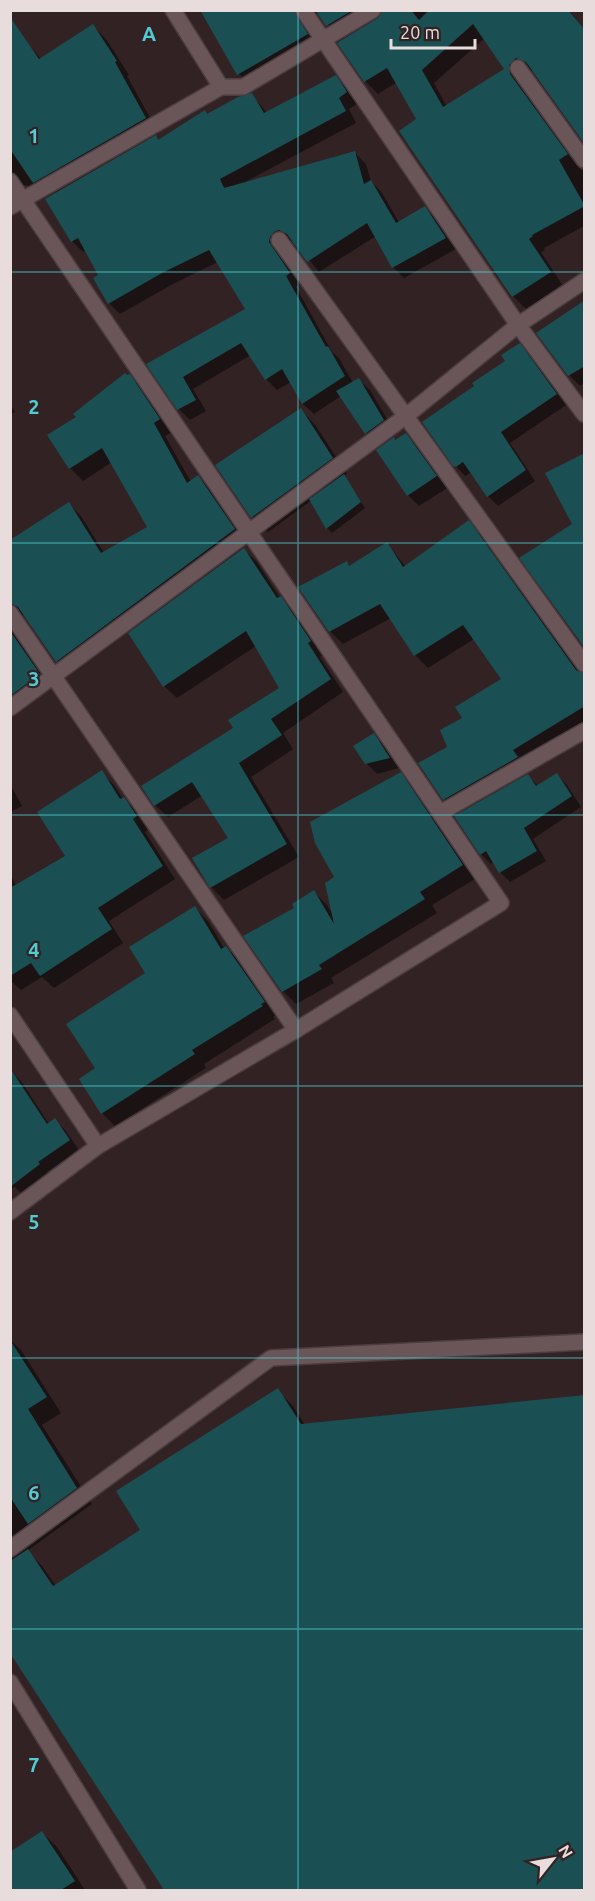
<svg xmlns="http://www.w3.org/2000/svg" width="595" height="1901" font-family="Ubuntu,sans-serif">
<style>
.shadow{fill:#0007;fill-rule:evenodd}
.building{fill:#1a5053;fill-rule:evenodd}
.lines{fill:none;stroke-linecap:round;stroke-linejoin:round}
.minor-casing{stroke:#4b3d40;stroke-width:18}
.minor{stroke:#6a5659;stroke-width:15}
.grid{fill:none;stroke:#51ccd4;stroke-width:1.5;stroke-opacity:0.55}
.grid-label{font-size:20px;text-anchor:middle;font-weight:bold;fill:#51ccd4;stroke:#332224;stroke-width:4.5;stroke-linejoin:round;paint-order:stroke}
</style>
<rect width="100%" height="100%" fill="#332224"/>
<g class="shadow">
<path d="M202,10H569L582,27L584,26V141L535,72L532,71L525,73L521,82L523,88L581,170L584,171V226L544,248L545,250L541,252L563,286L526,309L513,296L401,131L418,120L397,82L378,94L365,81L380,19L383,14L340,39L319,14H311L320,48L252,87L239,74ZM485,38L506,70L447,107L434,83Z"/>
<path d="M93,26L106,39L129,75L127,76L158,132L47,195L45,192L38,196L27,185H18L10,211V44L22,37L41,59Z"/>
<path d="M335,77L346,88L357,104L349,109L356,123L245,182L355,153L366,164L371,181L382,193L399,222L425,208L436,219L456,249L404,278L393,267L376,236L319,272L295,242L291,241L285,242L280,254L300,284L296,287L332,352L339,358L353,383L359,380L370,390L394,431L377,444L366,433L341,396L314,414L303,404L291,382L277,390L266,379L251,355L193,389L206,411L190,420L179,409L149,365L248,309L218,262L173,284L120,314L109,303L101,276L86,250L83,252L72,241L156,137L159,141L252,95L267,113Z"/>
<path d="M584,302V383L580,386L569,375L538,333Z"/>
<path d="M519,345L530,356L566,405L510,443L535,481L498,506L488,496L472,472L465,476L455,465L476,386L507,362Z"/>
<path d="M129,376L142,388L172,432L165,436L191,482L198,477L211,490L246,542L69,674L57,661L26,617L23,615L16,618L12,627L14,633L51,687L22,709L10,698V587L69,504L81,516L104,553L149,528L112,462L83,481L70,468L78,418Z"/>
<path d="M10,405L15,412L10,415Z"/>
<path d="M301,410L316,426L347,474L344,476L365,508L332,533L327,528L312,500L268,532L252,517L217,465Z"/>
<path d="M405,435L416,445L447,488L419,506L408,495L378,451Z"/>
<path d="M468,522L481,535L581,674L584,675V727L525,763L530,771L457,812L444,799L449,748L464,718L503,679L474,639L428,668L415,655L391,618L343,644L330,631L346,563L351,567L387,544L406,567Z"/>
<path d="M244,550L257,562L280,598L293,611L323,655L320,657L343,692L283,733L293,749L251,777L299,857L224,900L211,887L230,838L203,795L168,817L155,805L281,688L256,646L177,698L164,686Z"/>
<path d="M374,735L384,746L399,768L377,774L366,763Z"/>
<path d="M101,772L114,785L123,799L137,811L149,829L145,832L175,879L109,921L123,943L54,988L42,977L21,990L10,980V874L16,885L67,856Z"/>
<path d="M400,774L413,787L475,879L432,905L437,913L331,978L334,983L296,1004L283,991L296,909L314,892L327,905L333,915L336,878Z"/>
<path d="M557,775L567,785L581,807L533,839L546,861L510,882L500,872L494,862L491,864L481,854L528,776L538,786Z"/>
<path d="M10,784L22,806L10,812Z"/>
<path d="M195,908L208,921L224,948L226,947L239,961L277,1015L273,1017L275,1019L204,1064L206,1068L115,1126L102,1113L97,1069L147,973Z"/>
<path d="M11,1071L21,1081L49,1124L55,1120L65,1130L79,1150L47,1172L49,1175L23,1195L15,1187L10,1189Z"/>
<path d="M10,1340L21,1350L61,1413L42,1425L92,1504L27,1551L42,1566L56,1586L143,1531L277,1390L293,1406L305,1425L584,1397V1890H165L10,1651Z"/>
<path d="M42,1833L57,1847L85,1890H10V1854Z"/>
</g>
<g class="building">
<path d="M200,10H293L308,34L237,75Z"/>
<path d="M315,10H353L326,26Z"/>
<path d="M383,10H411L419,20L429,10H568L585,30L584,143L526,62L516,58L509,65L510,74L568,154L559,160L585,206L532,235L533,236L529,239L551,272L512,297L399,131L416,119L387,68L364,82L337,43L378,18ZM473,24L504,69L443,107L422,70Z"/>
<path d="M10,17L39,59L93,24L117,61L115,62L146,118L33,183L10,149Z"/>
<path d="M336,75L347,92L339,98L346,111L220,179L224,188L355,151L364,184L371,180L396,223L425,206L446,238L392,268L367,223L307,262L287,234L279,230L274,232L270,237L269,242L290,273L286,276L326,347L328,346L345,376L302,404L282,369L265,380L241,343L183,377L196,400L177,410L146,364L245,309L209,250L162,273L108,304L93,278L98,275L78,238L71,242L45,199L156,135L158,140L205,110L207,114L238,97L252,93L264,113Z"/>
<path d="M585,300V366L568,376L536,333Z"/>
<path d="M520,343L557,394L501,432L526,470L487,497L463,462L456,467L453,466L422,422L474,386L472,383L505,361L501,355Z"/>
<path d="M125,373L127,375L130,374L160,419L154,423L187,483L198,475L235,529L56,662L18,607L10,603V540L69,502L101,553L147,527L102,448L69,469L47,435L76,417L73,414Z"/>
<path d="M359,378L384,420L365,434L336,391Z"/>
<path d="M301,408L333,458L251,518L215,465Z"/>
<path d="M406,433L437,476L407,496L376,450L394,437L395,440Z"/>
<path d="M585,453V648L519,558L572,524L545,473Z"/>
<path d="M344,474L361,502L326,529L309,499Z"/>
<path d="M469,520L576,670L585,674V706L513,750L518,757L443,800L418,763L447,747L440,730L462,718L455,707L501,679L463,625L414,656L380,604L329,632L298,587L347,561L349,566L387,542L403,567Z"/>
<path d="M244,548L277,598L281,596L311,641L308,643L331,679L271,719L282,735L239,763L287,844L210,888L192,858L228,838L192,782L154,806L141,786L233,728L228,720L279,688L246,631L163,687L128,633Z"/>
<path d="M10,631L40,674L10,696Z"/>
<path d="M374,733L390,758L365,764L353,746Z"/>
<path d="M102,770L120,799L124,797L137,816L133,819L163,866L98,908L112,929L40,976L31,963L10,976V888L65,856L37,812Z"/>
<path d="M401,772L463,865L420,892L425,899L319,965L322,969L282,992L243,936L294,908L292,904L314,890L334,924L325,883L334,877L315,843L310,822Z"/>
<path d="M557,773L572,796L524,828L537,851L499,873L486,851L480,855L454,816L528,774L536,786Z"/>
<path d="M195,906L221,949L226,946L265,1002L261,1004L263,1006L192,1050L195,1054L101,1114L79,1079L95,1068L66,1024L145,973L129,947Z"/>
<path d="M10,1068L47,1124L55,1118L70,1140L38,1162L40,1164L10,1187Z"/>
<path d="M10,1340L47,1397L28,1409L77,1488L28,1524L10,1497Z"/>
<path d="M278,1388L301,1424L585,1395V1890H164L10,1653V1561L28,1549L53,1586L140,1530L116,1491Z"/>
<path d="M42,1831L75,1881L61,1890H10V1852Z"/>
</g>
<g class="lines">
<g class="minor-casing">
<g id="minor">
<path d="M303,10L518,325L584,414"/>
<path d="M518,68L584,160"/>
<path d="M221,87H243L373,10"/>
<path d="M10,181L440,813"/>
<path d="M10,207L221,87L173,10"/>
<path d="M279,240L584,664"/>
<path d="M10,613L296,1030"/>
<path d="M10,708L406,416L518,325L584,281"/>
<path d="M10,1015L98,1146"/>
<path d="M10,1212L98,1146L296,1030L501,903L440,813L584,731"/>
<path d="M10,1549L271,1358L584,1342"/>
<path d="M10,1682L138,1890"/>
</g>
</g>
<use href="#minor" class="minor"/>
</g>
<path class="grid" d="M298,10V1890M10,272H584M10,543H584M10,815H584M10,1086H584M10,1358H584M10,1629H584"/>
<g class="grid-label">
<text x="149" y="41">A</text>
<text x="34" y="143">1</text>
<text x="34" y="414">2</text>
<text x="34" y="686">3</text>
<text x="34" y="957">4</text>
<text x="34" y="1229">5</text>
<text x="34" y="1500">6</text>
<text x="34" y="1772">7</text>
</g>
<rect width="595" height="1901" fill="none" stroke="#e8dcdd" stroke-width="24"/>
<g transform="translate(553 1859) rotate(59)" stroke="#332224" stroke-width="4.5" paint-order="stroke">
<path d="M0-4.5L10 22L0 15L-10 22Z" fill="#e8dcdd"/>
<text y="-9" font-size="16" font-weight="bold" text-anchor="middle" fill="#e8dcdd">N</text>
</g>
<path d="M391 39v9h84v-9" fill="none" stroke="#e8dcdd" stroke-width="3"/>
<text x="400" y="39" font-size="18" fill="#e8dcdd" stroke="#332224" stroke-width="4.5" paint-order="stroke">20 m</text>
</svg>
